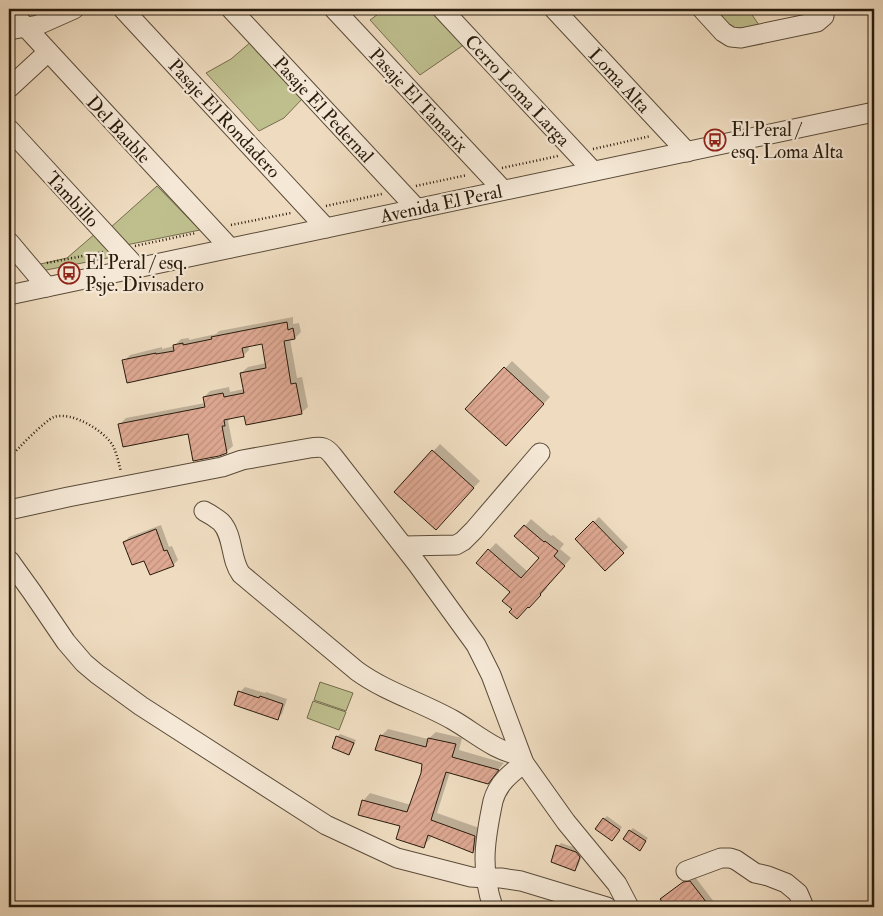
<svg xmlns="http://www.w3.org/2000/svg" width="883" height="916" font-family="'IM FELL Double Pica',serif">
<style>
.grass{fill:#bfbf8e;stroke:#746d4d}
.shadow{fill:#0003}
.building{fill:url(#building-hatch);stroke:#281b0c}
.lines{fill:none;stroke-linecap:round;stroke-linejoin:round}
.minor-casing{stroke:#5a4b39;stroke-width:21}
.path{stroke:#281b0c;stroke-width:2.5;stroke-dasharray:1 2.5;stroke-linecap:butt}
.minor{stroke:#f5e8d6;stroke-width:19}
.labels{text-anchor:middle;stroke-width:4.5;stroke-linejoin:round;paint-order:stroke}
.street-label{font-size:19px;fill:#281b0c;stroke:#f5e8d6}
.poi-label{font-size:19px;fill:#281b0c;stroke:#f5e8d6;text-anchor:start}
</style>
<defs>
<pattern id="building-hatch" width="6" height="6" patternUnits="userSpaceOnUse" patternTransform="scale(1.25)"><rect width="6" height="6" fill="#dea892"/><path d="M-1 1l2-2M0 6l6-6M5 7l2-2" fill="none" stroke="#be907d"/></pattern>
</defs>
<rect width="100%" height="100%" fill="#efdcc0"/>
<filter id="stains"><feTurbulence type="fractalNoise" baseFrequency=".004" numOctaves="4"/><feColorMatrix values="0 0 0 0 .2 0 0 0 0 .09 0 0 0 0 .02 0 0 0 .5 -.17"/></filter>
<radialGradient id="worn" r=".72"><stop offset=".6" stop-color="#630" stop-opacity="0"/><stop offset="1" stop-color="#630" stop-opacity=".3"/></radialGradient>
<g class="grass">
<path d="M385,9H432L465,44L420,75L370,20Z"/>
<path d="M713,9H748L759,25L740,30L731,29Z"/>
<path d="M252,41L303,98L284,118L259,131L206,73L231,59Z"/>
<path d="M157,186L200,230L126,245L110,228Z"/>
<path d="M96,233L118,256L41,271L36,265L67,258Z"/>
<path d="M320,682L353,693L346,711L314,700Z"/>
<path d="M313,701L346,712L339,730L307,718Z"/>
</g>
<g class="shadow">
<path d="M293,317V324L299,323L301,332L295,338L290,339L297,378L302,377L308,407L301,413L245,415L231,418L228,421L233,446L226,452L189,433L120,424L126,418L205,403L204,397L210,391L229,387L230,392L244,389L241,373L248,367L266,363L263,343L248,345L249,350L243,356L124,361L130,355L162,347V349L174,346L181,339L189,338V340L216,334L219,331Z"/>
<path d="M512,361L550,397L512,438L467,409Z"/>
<path d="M440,444L480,481L442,521L396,492Z"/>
<path d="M599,517L628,547L605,569L576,539Z"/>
<path d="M531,519L551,536L553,535L564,544L560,549L571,558L546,587L547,588L536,600L514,609L512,592L489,550L496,543L528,572L540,558L525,526Z"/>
<path d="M161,525L169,547L172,546L178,560L173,565L124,542L129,537Z"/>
<path d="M245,687L265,693L266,692L287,699L282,714L277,719L240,692Z"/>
<path d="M388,729L428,739L436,732L462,738L459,750L504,763L487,783L450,772L437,813L482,829L480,845L473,852L432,835L430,839L423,846L402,825L360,814L364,800L370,793L411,805L422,773L423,763L381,736Z"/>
<path d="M340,734L356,740L352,750L349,753L337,737Z"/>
<path d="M607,816L622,827L614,837L604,819Z"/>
<path d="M633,828L648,838L642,846L630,831Z"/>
<path d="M561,843L579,849L583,853L578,866L575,869L558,846Z"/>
<path d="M689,877H695L718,907H668L662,899Z"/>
<path d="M754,900L759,907H745Z"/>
</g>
<g class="building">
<path d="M287,322L288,330L293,328L295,339L284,341L291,384L296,383L302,414L246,425L244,416L224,420L225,426H222L227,453L219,456L193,461L188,434L123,447L118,424L205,407L203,397L223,393L224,397L244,393L240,373L266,368L262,344L242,348L244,357L127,383L122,360L156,353V354L174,351L173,345L183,343V345L212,339L211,337Z"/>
<path d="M504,367L544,404L506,446L465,409Z"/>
<path d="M432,450L474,488L436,530L394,492Z"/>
<path d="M593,521L624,553L605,571L575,539Z"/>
<path d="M524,525L544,542L545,541L558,551L554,556L565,566L540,594L541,595L529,608L528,607L517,619L509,612L512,609L502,601L510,592L476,563L488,549L521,578L539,558L514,536Z"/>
<path d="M156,529L164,551L167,550L174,566L150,575L144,561L132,565L123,542Z"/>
<path d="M238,691L259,698L260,696L283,704L278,720L234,705Z"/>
<path d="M380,735L426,747L428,738L456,744L452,757L499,770L488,784L446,772L431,820L475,836L473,853L428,835L424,848L396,839L400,826L358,815L362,800L407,812L421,773L422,764L375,750Z"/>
<path d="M336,736L354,743L349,755L332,748Z"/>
<path d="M603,818L620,830L612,841L595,829Z"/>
<path d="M629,830L646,841L640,851L623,839Z"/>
<path d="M556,845L576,852L580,857L575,871L551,862Z"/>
<path d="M690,881L710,907H666L660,899L683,882Z"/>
</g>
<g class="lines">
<g class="minor-casing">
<g id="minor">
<path d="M9,9L230,248"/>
<path d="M123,9L326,228"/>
<path d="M231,9L417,209"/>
<path d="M334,9L503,190"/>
<path d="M442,9L593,171"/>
<path d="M554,9L687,152"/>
<path d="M702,9L723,32L731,37L741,38L817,22L824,16V9"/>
<path d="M9,30L38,25L74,9"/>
<path d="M9,88L48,52"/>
<path d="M9,129L137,268"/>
<path d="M9,242L47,287"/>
<path d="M9,295L874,112"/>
<path d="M9,510L68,497L222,467L242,460L310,448C322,446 326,447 333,456L418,565L476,645L491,675L524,763L566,822L617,884L629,907"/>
<path d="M204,511C210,514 216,518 221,522C234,536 230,559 241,574L357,671C386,692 421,702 453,720C474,732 496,752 520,755"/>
<path d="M404,546L456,545L463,541L474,530L540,453"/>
<path d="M9,560L32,592L66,642L84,663L97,674L141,706L326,825L397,858L471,877L485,878H501L521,881L607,907"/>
<path d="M686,871L721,858H730L736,860L755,873L768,876L786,883L798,893L804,907"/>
<path d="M493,907C480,869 485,839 493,801C498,783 510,774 524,763"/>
</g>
</g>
<g class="path">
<path d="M593,149L651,136"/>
<path d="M502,168L558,156"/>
<path d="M416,186L467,175"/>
<path d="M326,206L382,194"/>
<path d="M231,225L291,213"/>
<path d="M135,246L196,233"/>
<path d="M47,263L103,252"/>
<path d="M9,458C18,449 44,421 54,417C72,411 105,431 113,446C117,454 119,464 121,472"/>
</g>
<use href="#minor" class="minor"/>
</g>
<defs>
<g id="bus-ring" transform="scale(1.125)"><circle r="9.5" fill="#f5e8d6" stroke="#8f2418" stroke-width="1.5"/><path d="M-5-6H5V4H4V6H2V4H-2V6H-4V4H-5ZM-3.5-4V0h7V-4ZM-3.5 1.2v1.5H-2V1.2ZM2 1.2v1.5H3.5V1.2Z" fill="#8f2418"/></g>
</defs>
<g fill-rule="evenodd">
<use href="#bus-ring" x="715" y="140"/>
<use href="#bus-ring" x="69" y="273"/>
</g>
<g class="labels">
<g class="street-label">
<text transform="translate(620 80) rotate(47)" y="7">Loma Alta</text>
<text transform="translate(518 90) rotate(47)" y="7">Cerro Loma Larga</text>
<text transform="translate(419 100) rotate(47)" y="7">Pasaje El Tamarix</text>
<text transform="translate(324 109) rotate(47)" y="7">Pasaje El Pedernal</text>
<text transform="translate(225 118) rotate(47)" y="7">Pasaje El Rondadero</text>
<text transform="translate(119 129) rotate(47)" y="7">Del Bauble</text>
<text transform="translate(73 199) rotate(47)" y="7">Tambillo</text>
<text transform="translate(441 203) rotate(-12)" y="7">Avenida El Peral</text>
</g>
<g class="poi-label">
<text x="731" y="136">El Peral /<tspan x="731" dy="22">esq. Loma Alta</tspan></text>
<text x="85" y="269">El Peral / esq.<tspan x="85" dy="22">Psje. Divisadero</tspan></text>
</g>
</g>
<rect width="883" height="916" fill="none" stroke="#efdcc0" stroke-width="30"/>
<rect x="10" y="10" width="863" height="896" fill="none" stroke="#281b0c" stroke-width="2.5"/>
<rect x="15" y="15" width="853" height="886" fill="none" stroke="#281b0c"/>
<rect width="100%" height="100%" filter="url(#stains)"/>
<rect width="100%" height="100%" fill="url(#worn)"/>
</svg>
